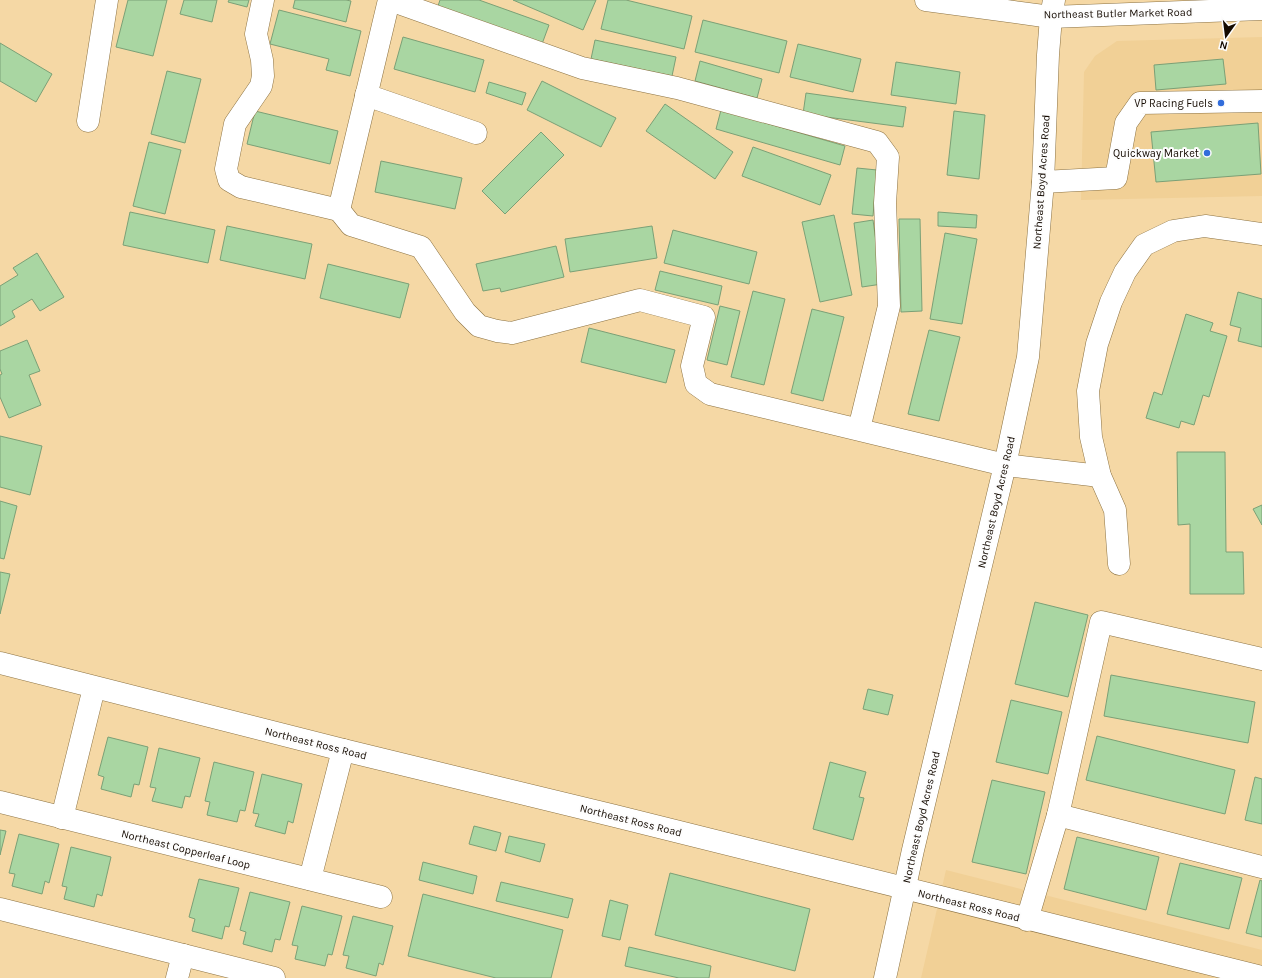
<svg xmlns="http://www.w3.org/2000/svg" width="1262" height="978" font-family="Karla,sans-serif">
<style>
.built{fill:#f1d096}
.building{fill:#a9d6a2;stroke:#7ba076}
.lines{fill:none;stroke-linecap:round;stroke-linejoin:round}
.minor-casing{stroke:#8c7242;stroke-width:23}
.major-casing{stroke:#8c7242;stroke-width:23}
.minor{stroke:#fff;stroke-width:22}
.major{stroke:#fff;stroke-width:22}
.poi-dot{fill:#326ddb;stroke:#fdfdfd;stroke-width:1.5}
.labels{text-anchor:middle;stroke-width:4;stroke-linejoin:round;paint-order:stroke}
.street-label{font-size:11px;fill:#140a00;stroke:#fdfdfd}
.poi-label{font-size:11px;fill:#140a00;stroke:#fdfdfd;text-anchor:end}
</style>
<rect width="100%" height="100%" fill="#f5d8a5"/>
<g class="built">
<path d="M1262,37V196L1081,200L1084,72L1095,56L1117,41Z"/>
<path d="M946,870L1262,950V978H921Z"/>
</g>
<g class="building">
<path d="M128,0H167L153,56L116,47Z"/>
<path d="M184,0H217L212,22L180,14Z"/>
<path d="M229,0H249L247,7L228,2Z"/>
<path d="M295,0H346L351,1L346,22L293,8Z"/>
<path d="M440,0H479L549,25L542,44L438,6Z"/>
<path d="M513,0H596L583,30Z"/>
<path d="M608,0H626L692,16L684,49L601,29Z"/>
<path d="M279,10L361,31L350,76L326,70L329,59L270,44Z"/>
<path d="M703,20L787,41L779,73L695,52Z"/>
<path d="M403,37L484,60L475,92L394,69Z"/>
<path d="M595,40L676,57L672,76L591,59Z"/>
<path d="M0,43L52,74L36,102L0,81Z"/>
<path d="M798,44L861,59L853,92L790,77Z"/>
<path d="M1223,59L1226,84L1156,90L1154,65Z"/>
<path d="M700,61L762,79L757,98L695,81Z"/>
<path d="M896,62L960,72L956,104L891,95Z"/>
<path d="M167,71L201,79L185,143L151,134Z"/>
<path d="M542,81L616,118L601,147L527,110Z"/>
<path d="M489,82L526,93L522,105L486,93Z"/>
<path d="M806,93L906,107L903,127L803,114Z"/>
<path d="M665,104L733,152L715,179L646,131Z"/>
<path d="M721,110L845,146L840,165L716,129Z"/>
<path d="M255,111L338,131L330,164L247,144Z"/>
<path d="M954,111L985,115L979,179L947,175Z"/>
<path d="M1258,123L1261,174L1156,182L1151,132Z"/>
<path d="M541,132L564,155L505,214L482,191Z"/>
<path d="M149,142L181,150L165,214L133,206Z"/>
<path d="M753,147L831,175L820,205L742,176Z"/>
<path d="M381,161L462,178L455,209L375,192Z"/>
<path d="M857,168L877,170L873,216L852,214Z"/>
<path d="M130,212L215,230L208,263L123,245Z"/>
<path d="M938,212L977,215L976,228L938,226Z"/>
<path d="M834,215L852,295L820,302L802,222Z"/>
<path d="M899,219H920L922,311L901,312Z"/>
<path d="M873,220L882,284L862,287L854,223Z"/>
<path d="M227,226L312,244L305,279L220,260Z"/>
<path d="M652,226L657,258L570,272L565,239Z"/>
<path d="M673,230L757,252L749,284L664,263Z"/>
<path d="M945,233L977,239L962,324L930,319Z"/>
<path d="M556,246L564,277L501,292L500,288L483,291L476,264Z"/>
<path d="M37,253L64,297L40,311L32,299L12,311L15,317L0,326V286L18,275L13,268Z"/>
<path d="M328,264L409,284L400,318L320,298Z"/>
<path d="M660,271L722,286L718,305L655,290Z"/>
<path d="M753,291L785,299L764,385L731,377Z"/>
<path d="M1238,292L1262,299V347L1238,341L1241,328L1230,325Z"/>
<path d="M720,306L740,311L727,365L707,360Z"/>
<path d="M812,309L844,317L823,401L791,393Z"/>
<path d="M1186,314L1213,323L1210,331L1227,336L1209,397L1203,395L1194,425L1181,421L1179,428L1146,418L1154,392L1162,395Z"/>
<path d="M589,328L675,350L666,383L581,362Z"/>
<path d="M929,330L960,337L939,421L908,414Z"/>
<path d="M27,340L40,371L29,375L41,405L9,418L0,397V375L2,374L0,369V351Z"/>
<path d="M0,436L42,446L30,495L0,487Z"/>
<path d="M1177,452H1225L1226,552H1243L1244,594H1190V524L1178,525Z"/>
<path d="M0,501L17,506L4,559L0,558Z"/>
<path d="M1262,505V525L1253,509Z"/>
<path d="M0,572L10,574L0,614Z"/>
<path d="M1035,602L1088,615L1068,697L1015,684Z"/>
<path d="M1111,675L1255,702L1248,743L1104,716Z"/>
<path d="M868,689L893,695L888,715L863,709Z"/>
<path d="M1011,700L1062,712L1048,774L996,762Z"/>
<path d="M1097,736L1235,770L1225,814L1086,780Z"/>
<path d="M108,737L148,747L139,785L134,784L131,797L101,789L104,777L98,775Z"/>
<path d="M159,748L200,758L190,797L185,796L182,808L152,801L156,788L150,787Z"/>
<path d="M214,762L254,772L245,811L240,810L237,822L207,815L210,802L205,801Z"/>
<path d="M830,762L866,772L859,797L864,798L853,840L813,829Z"/>
<path d="M262,774L302,784L293,823L288,821L285,834L255,826L259,814L253,813Z"/>
<path d="M1255,777L1262,779V824L1245,820Z"/>
<path d="M992,780L1045,792L1026,874L972,862Z"/>
<path d="M474,826L501,833L496,851L469,844Z"/>
<path d="M0,830L6,831L0,855Z"/>
<path d="M19,834L59,844L49,883L45,881L42,894L12,886L15,874L9,873Z"/>
<path d="M509,836L545,844L540,862L505,852Z"/>
<path d="M1077,837L1159,857L1146,910L1064,889Z"/>
<path d="M71,847L111,857L102,896L97,894L94,907L64,899L67,887L62,886Z"/>
<path d="M423,862L477,876L473,894L419,880Z"/>
<path d="M1180,863L1242,878L1229,929L1167,914Z"/>
<path d="M670,873L810,909L795,971L655,935Z"/>
<path d="M199,879L239,888L229,927L225,926L222,939L192,931L195,919L189,917Z"/>
<path d="M1260,880L1262,881V937L1246,933Z"/>
<path d="M501,882L573,899L568,918L496,901Z"/>
<path d="M250,892L290,902L280,940L275,939L272,952L243,944L246,932L240,930Z"/>
<path d="M423,894L563,930L551,978H496L408,956Z"/>
<path d="M610,900L628,905L620,940L602,936Z"/>
<path d="M302,906L342,916L332,955L328,954L325,966L295,959L298,946L292,945Z"/>
<path d="M353,916L393,926L383,965L379,963L376,976L346,968L349,956L343,955Z"/>
<path d="M629,947L711,966L709,978H679L625,966Z"/>
</g>
<g class="lines">
<g class="minor-casing">
<g id="minor">
<path d="M263,0L256,34L262,60L263,76L261,86L235,124L226,169L229,180L241,187L339,210"/>
<path d="M389,0L339,210L351,225L421,247L465,312L479,326L497,331L512,333L640,300L704,317L692,366L696,384L710,394L1005,465L1100,476"/>
<path d="M390,0L582,68L677,88L877,142L888,157L885,203L889,306L859,429"/>
<path d="M366,95L476,133"/>
<path d="M88,121L107,0"/>
<path d="M1043,182L1116,178L1126,123L1140,103L1262,101"/>
<path d="M1119,564L1115,510L1100,476L1091,437L1088,391L1097,344L1111,302L1125,272L1144,245L1173,231L1205,226L1262,234"/>
<path d="M0,663L343,750L615,816L1262,977"/>
<path d="M0,802L381,897"/>
<path d="M1058,815L1101,622L1262,659"/>
<path d="M62,818L94,688"/>
<path d="M310,879L343,750"/>
<path d="M0,909L274,978"/>
<path d="M1027,920L1058,815L1262,867"/>
<path d="M177,978L183,955"/>
<path d="M885,978L913,850L1005,465L1028,357L1043,182L1048,55L1051,17L1054,0"/>
</g>
</g>
<g class="major-casing">
<path id="major" d="M926,0L1051,17L1262,9"/>
</g>
<use href="#minor" class="minor"/>
<use href="#major" class="major"/>
</g>
<g class="poi-dot">
<circle cx="1221" cy="103" r="4"/>
<circle cx="1207" cy="153" r="4"/>
</g>
<g class="labels">
<g class="street-label">
<text transform="translate(1118 13) rotate(-1)" y="4">Northeast Butler Market Road</text>
<text transform="translate(1041 182) rotate(-86)" y="4">Northeast Boyd Acres Road</text>
<text transform="translate(996 502) rotate(-77)" y="4">Northeast Boyd Acres Road</text>
<text transform="translate(316 743) rotate(14)" y="4">Northeast Ross Road</text>
<text transform="translate(921 817) rotate(-77)" y="4">Northeast Boyd Acres Road</text>
<text transform="translate(631 820) rotate(14)" y="4">Northeast Ross Road</text>
<text transform="translate(186 849) rotate(14)" y="4">Northeast Copperleaf Loop</text>
<text transform="translate(969 905) rotate(14)" y="4">Northeast Ross Road</text>
</g>
<g class="poi-label">
<text x="1213" y="107">VP Racing Fuels</text>
<text x="1199" y="157">Quickway Market</text>
</g>
</g>
<g transform="translate(1226 36) rotate(194)" stroke="#fdfdfd" stroke-width="3" paint-order="stroke">
<path d="M0-3L7 15L0 10L-7 15Z" fill="#140a00"/>
<text y="-6" font-size="11" font-weight="bold" text-anchor="middle" fill="#140a00">N</text>
</g>
</svg>
